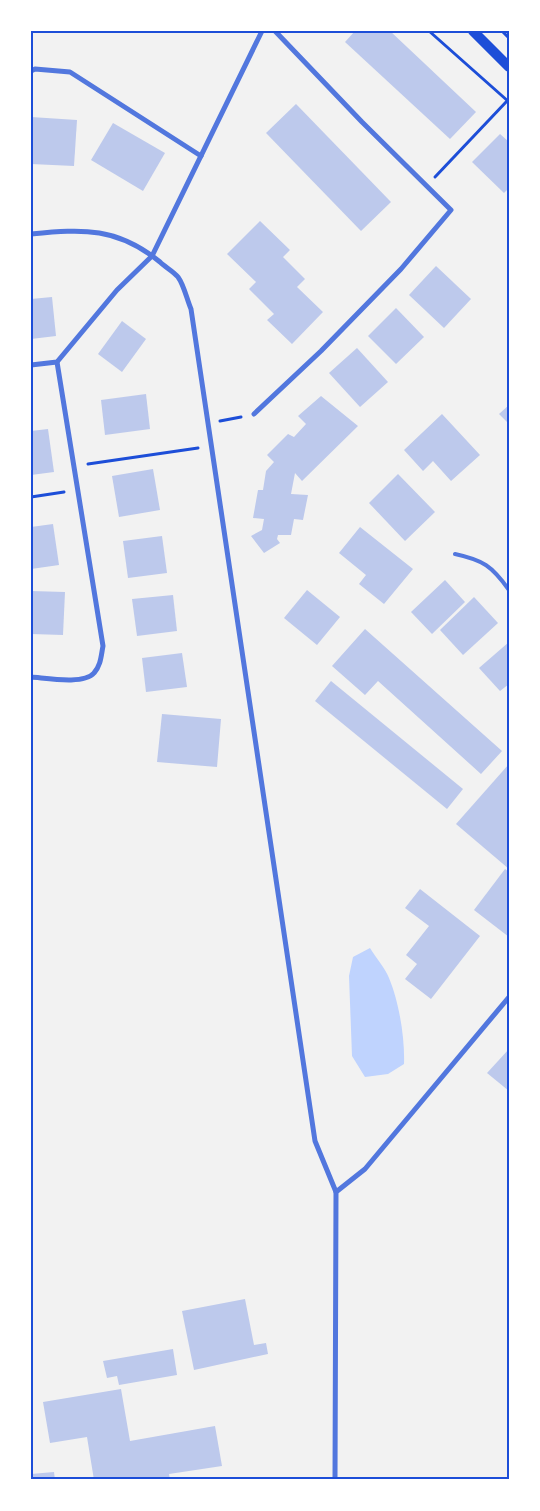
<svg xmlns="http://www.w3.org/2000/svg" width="540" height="1511" font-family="Karla,sans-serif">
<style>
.water{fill:#bfd3fe}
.building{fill:#bdc9ec}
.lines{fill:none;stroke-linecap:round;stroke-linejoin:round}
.path{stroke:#1d4ed8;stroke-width:3}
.service{stroke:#5277de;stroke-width:4}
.minor{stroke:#5277de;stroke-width:5}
.secondary{stroke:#1d4ed8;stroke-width:10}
.neatline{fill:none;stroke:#1d4ed8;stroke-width:2}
</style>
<rect width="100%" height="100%" fill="#f2f2f2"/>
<path class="water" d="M370,948C376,958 385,968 389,978C399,1002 405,1038 404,1064L388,1074L365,1077L352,1056L349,976L353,957Z"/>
<g class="building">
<path d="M355,31H390L476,112L450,139L345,42Z"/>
<path d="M296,104L391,202L361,231L266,133Z"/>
<path d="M31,117L77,120L74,166L31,164Z"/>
<path d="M113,123L165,153L143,191L91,160Z"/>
<path d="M500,134L509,142V188L504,193L472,162Z"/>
<path d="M260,221L290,250L283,257L305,279L297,287L323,312L292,344L267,320L274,314L249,289L256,282L227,254Z"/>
<path d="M436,266L471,299L444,328L409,295Z"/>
<path d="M52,297L56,336L31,339V299Z"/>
<path d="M396,308L424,337L396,364L368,336Z"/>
<path d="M122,321L146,339L122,372L98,354Z"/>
<path d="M357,348L388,382L360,407L329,373Z"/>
<path d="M146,394L150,429L105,435L101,400Z"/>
<path d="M321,396L358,426L302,481L295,473L291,494L308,495L303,520L294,519L291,535H278L277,539L280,543L264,553L251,536L262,530L264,519L253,518L258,490H263L266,471L274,462L267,455L288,434L294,437L306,424L298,416Z"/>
<path d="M509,405V424L499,414Z"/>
<path d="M442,414L480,455L451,481L433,461L423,471L404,450Z"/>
<path d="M48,429L54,472L31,475V431Z"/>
<path d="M153,469L160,510L119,517L112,476Z"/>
<path d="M398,474L435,512L405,541L369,503Z"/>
<path d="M53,524L59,565L31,569V527Z"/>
<path d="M360,527L413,569L384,604L359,584L366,575L339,553Z"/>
<path d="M162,536L167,573L128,578L123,541Z"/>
<path d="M445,580L465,602L432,634L411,612Z"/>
<path d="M307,590L340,617L317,645L284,618Z"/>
<path d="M31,591L65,592L63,635L31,634Z"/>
<path d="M173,595L177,631L137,636L132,599Z"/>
<path d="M474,597L498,623L463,655L440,630Z"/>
<path d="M365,629L502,751L481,774L378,681L365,695L332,666Z"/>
<path d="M509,642V684L500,691L479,668Z"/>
<path d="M182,653L187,687L146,692L142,658Z"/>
<path d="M331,681L463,789L447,809L315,701Z"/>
<path d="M162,714L221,719L217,767L157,762Z"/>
<path d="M509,764V869L456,824Z"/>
<path d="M505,869L509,872V937L474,910Z"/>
<path d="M420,889L480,936L431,999L405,979L417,964L406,955L429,926L405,908Z"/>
<path d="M509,1049V1091L487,1073Z"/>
<path d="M245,1299L254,1345L266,1343L268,1354L194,1370L182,1311Z"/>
<path d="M173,1349L177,1375L119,1385L117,1376L107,1378L103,1361Z"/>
<path d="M121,1389L130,1441L215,1426L222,1466L169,1474L170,1480H94L87,1437L50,1443L43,1402Z"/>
<path d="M54,1472L55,1480H31V1474Z"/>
</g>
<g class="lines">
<g class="path">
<path d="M429,31L509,102"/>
<path d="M502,31L509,38"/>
<path d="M435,177L507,101"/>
<path d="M220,421L241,417"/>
<path d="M88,464L198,448"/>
<path d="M31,497L64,492"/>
</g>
<path class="service" d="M455,554C483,560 492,566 509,590"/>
<g class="minor">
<path d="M31,71L35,69L70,72L201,156"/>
<path d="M31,234C84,229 117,227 160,262C165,267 173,271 178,277C184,285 187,300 191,309L315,1141L336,1192"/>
<path d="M31,365L57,362L117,290L152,256L262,31"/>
<path d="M254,414L321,351L401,269L451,210L362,122L275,31"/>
<path d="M31,677C46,678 84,685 94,673C101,665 101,656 103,646L57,362"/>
<path d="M335,1480L336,1192L365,1169L509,997"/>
</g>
<path class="secondary" d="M473,31L509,67"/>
</g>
<rect width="540" height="1511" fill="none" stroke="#ffffff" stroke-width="65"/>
<rect x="32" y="32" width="476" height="1446" class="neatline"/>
</svg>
